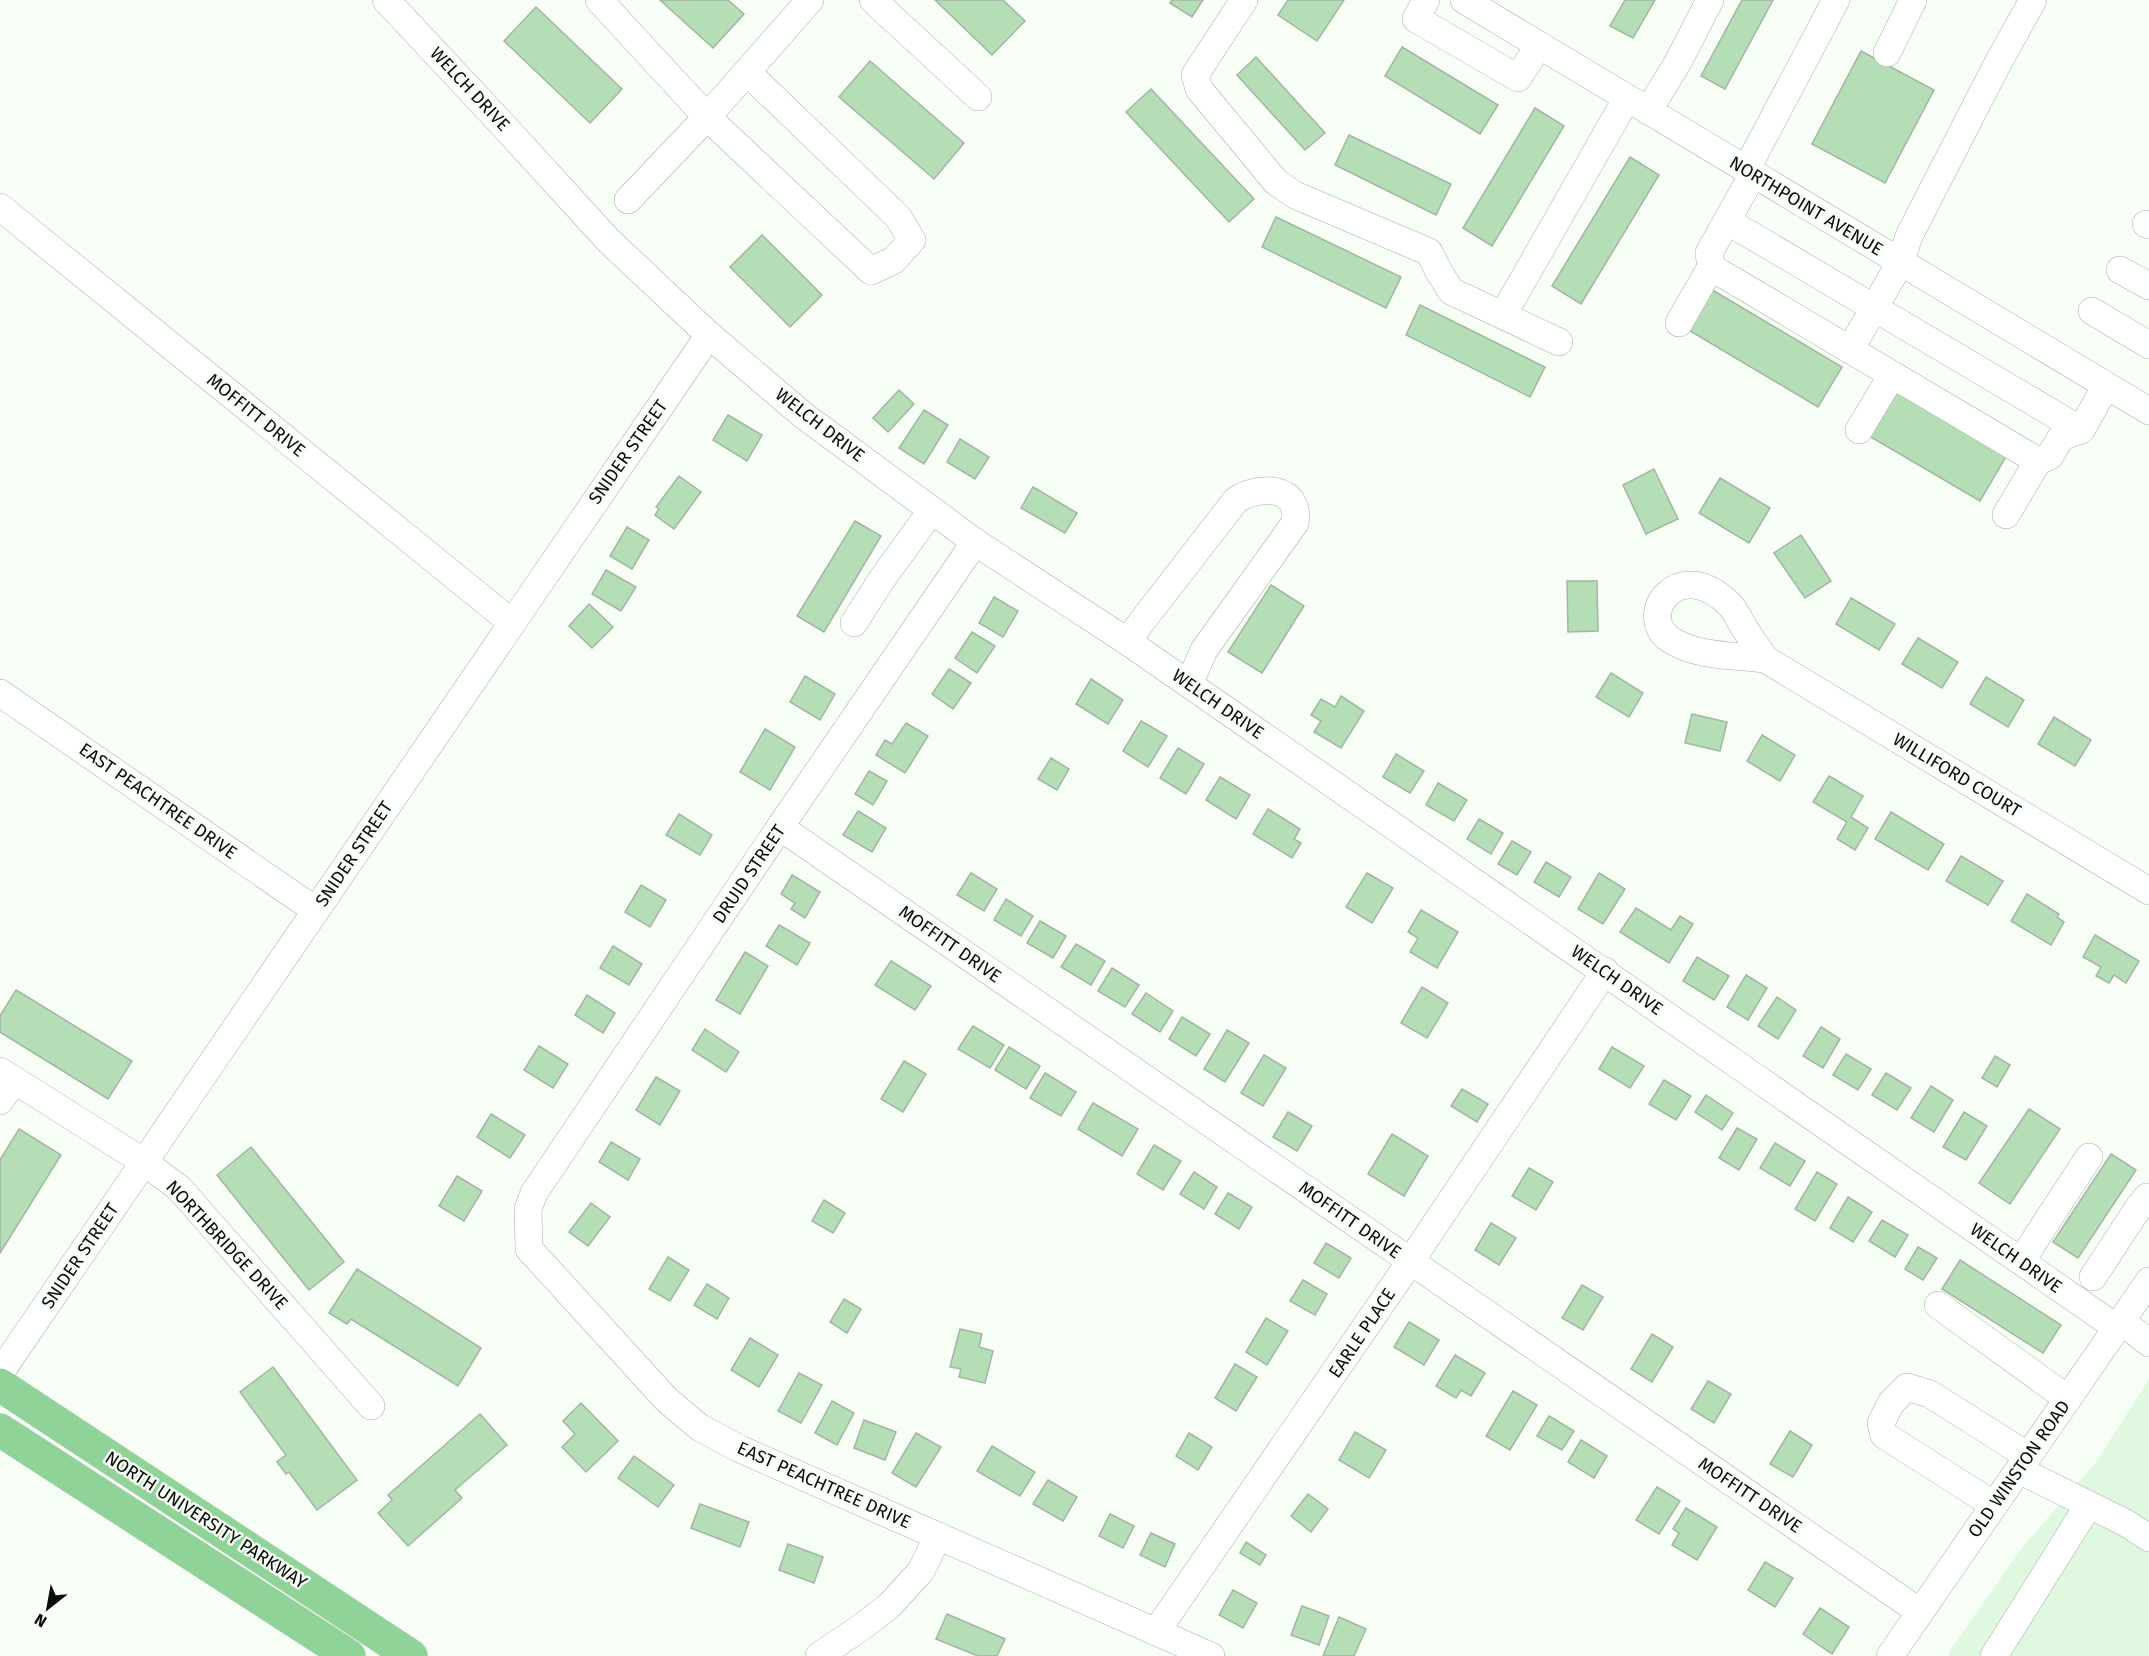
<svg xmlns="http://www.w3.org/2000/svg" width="2149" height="1656" font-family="'Fira Sans',sans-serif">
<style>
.built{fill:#dff8df}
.building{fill:#b5deb6;stroke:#a3b5a3;stroke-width:1.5}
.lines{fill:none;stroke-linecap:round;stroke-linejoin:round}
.minor-casing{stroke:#a2b4a2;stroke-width:28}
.major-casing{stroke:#d7d8d7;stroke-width:34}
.minor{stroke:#fff;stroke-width:27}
.major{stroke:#8fd398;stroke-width:33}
.labels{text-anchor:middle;stroke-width:5;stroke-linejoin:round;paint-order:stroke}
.street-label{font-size:18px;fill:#070d07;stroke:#f6fef6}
</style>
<rect width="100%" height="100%" fill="#f6fef6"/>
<path class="built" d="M2149,1379V1656H1949V1652L2021,1549L2096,1462Z"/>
<g class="building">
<path d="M660,0H728L744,14L713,48Z"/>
<path d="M935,0H1003L1025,21L992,55Z"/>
<path d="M1172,0H1203L1192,17L1170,3Z"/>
<path d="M1288,0H1344L1317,41L1278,15Z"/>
<path d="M1625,0H1655L1633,38L1610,26Z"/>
<path d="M1742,0H1773L1725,89L1701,76Z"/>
<path d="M536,7L622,89L590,123L504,41Z"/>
<path d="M1402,47L1498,105L1480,134L1385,76Z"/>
<path d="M1861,51L1934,90L1885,183L1812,144Z"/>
<path d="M1256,57L1325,133L1305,150L1237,75Z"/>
<path d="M870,61L964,143L934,179L839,97Z"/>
<path d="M1151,89L1254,199L1229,222L1126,112Z"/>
<path d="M1535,108L1564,126L1492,246L1463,228Z"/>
<path d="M1349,135L1451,184L1436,215L1335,165Z"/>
<path d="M1630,157L1659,175L1581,304L1552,286Z"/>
<path d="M1276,217L1401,277L1386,308L1262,247Z"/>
<path d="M762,235L822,295L790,327L730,267Z"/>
<path d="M1704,285L1842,367L1818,407L1680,325Z"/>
<path d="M1420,305L1545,367L1530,397L1406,335Z"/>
<path d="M1891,387L2007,455L1980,501L1864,433Z"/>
<path d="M899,390L914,404L888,432L873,418Z"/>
<path d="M924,410L948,425L924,464L899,448Z"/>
<path d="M728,415L762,435L747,461L713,440Z"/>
<path d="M960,439L989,457L975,479L947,462Z"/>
<path d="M1654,469L1678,519L1646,534L1623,485Z"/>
<path d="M679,476L701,492L674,529L655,515L659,509L656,507Z"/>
<path d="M1720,478L1770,508L1749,543L1699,513Z"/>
<path d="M1033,487L1077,513L1065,533L1021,508Z"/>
<path d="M855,521L881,536L824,632L797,616Z"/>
<path d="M627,527L649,540L632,569L610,556Z"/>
<path d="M1801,535L1831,581L1805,598L1774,553Z"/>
<path d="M606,570L636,587L621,611L592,594Z"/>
<path d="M1567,581H1597L1598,631L1568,632Z"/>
<path d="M1271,585L1304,606L1262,673L1228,652Z"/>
<path d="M994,597L1018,611L1003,637L979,623Z"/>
<path d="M1851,598L1895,624L1879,650L1836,624Z"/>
<path d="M589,604L613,627L592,648L569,626Z"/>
<path d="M972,632L995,646L977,673L955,658Z"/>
<path d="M1918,638L1958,662L1942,688L1902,664Z"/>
<path d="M949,669L971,683L953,709L932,694Z"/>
<path d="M1611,673L1643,693L1629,717L1596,697Z"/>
<path d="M805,676L835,694L820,720L790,702Z"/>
<path d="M1986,677L2024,700L2008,727L1970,704Z"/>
<path d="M1091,679L1123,700L1108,724L1076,704Z"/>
<path d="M1341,696L1364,711L1341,748L1314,732L1321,721L1311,715L1321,699L1335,707Z"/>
<path d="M1692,714L1727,722L1720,751L1685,743Z"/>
<path d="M2054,717L2091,740L2075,766L2038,744Z"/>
<path d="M1141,721L1167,736L1148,767L1123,751Z"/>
<path d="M906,723L928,736L905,773L876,755L885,740L892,744Z"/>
<path d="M765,729L795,747L770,790L740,772Z"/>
<path d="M1762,735L1795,755L1780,781L1747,761Z"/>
<path d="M1178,748L1204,764L1186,794L1160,778Z"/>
<path d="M1396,754L1424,771L1410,793L1383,777Z"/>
<path d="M1051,758L1069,769L1057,790L1038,779Z"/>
<path d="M869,771L887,781L873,805L855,794Z"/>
<path d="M1829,776L1863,796L1851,817L1868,828L1855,850L1837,839L1847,822L1813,802Z"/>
<path d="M1220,777L1250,795L1236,819L1206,800Z"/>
<path d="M1438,783L1467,800L1454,821L1426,805Z"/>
<path d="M1268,809L1300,829L1294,839L1301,843L1292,858L1253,834Z"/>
<path d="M858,811L886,828L872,852L843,835Z"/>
<path d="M1891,812L1944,844L1928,870L1875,839Z"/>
<path d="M679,814L712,835L700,855L666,835Z"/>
<path d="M1479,819L1503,833L1491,854L1467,839Z"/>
<path d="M1512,841L1531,852L1517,875L1498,864Z"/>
<path d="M1961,856L2003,881L1988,905L1946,881Z"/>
<path d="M1546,862L1571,877L1559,897L1534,882Z"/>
<path d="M971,873L997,889L984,911L957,895Z"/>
<path d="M1367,873L1393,888L1372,923L1346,907Z"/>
<path d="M1599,873L1625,889L1603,924L1578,909Z"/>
<path d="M792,875L820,892L805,918L791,909L795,903L781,894Z"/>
<path d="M641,885L666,900L650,927L625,912Z"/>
<path d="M2027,894L2059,914L2057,917L2064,922L2051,945L2011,921Z"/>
<path d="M1006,899L1033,916L1021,936L994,920Z"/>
<path d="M1636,908L1671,930L1680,916L1693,924L1669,963L1620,932Z"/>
<path d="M1421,910L1458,932L1437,968L1410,952L1418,938L1408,932Z"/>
<path d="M1040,921L1066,936L1053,958L1027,943Z"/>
<path d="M779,925L810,943L797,965L766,946Z"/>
<path d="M2095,935L2139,961L2126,983L2114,975L2109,983L2096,976L2101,967L2083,957Z"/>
<path d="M1076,944L1105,961L1091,985L1061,967Z"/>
<path d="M613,946L642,964L629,985L600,968Z"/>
<path d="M745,952L768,966L740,1014L716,1000Z"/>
<path d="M1697,957L1729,976L1714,1000L1683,981Z"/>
<path d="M891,961L931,986L915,1010L875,985Z"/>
<path d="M1112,968L1139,985L1125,1007L1098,991Z"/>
<path d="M1746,975L1767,988L1748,1020L1727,1007Z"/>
<path d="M1422,987L1448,1003L1427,1038L1401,1023Z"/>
<path d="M16,990L132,1061L108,1099L0,1032V1016Z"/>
<path d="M1146,993L1173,1011L1160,1032L1132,1014Z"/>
<path d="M587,995L615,1013L603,1033L575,1015Z"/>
<path d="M1777,997L1796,1010L1778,1039L1758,1026Z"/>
<path d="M1182,1017L1210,1034L1196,1056L1169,1039Z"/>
<path d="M973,1026L1004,1045L990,1068L958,1049Z"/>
<path d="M1821,1027L1840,1039L1823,1068L1803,1056Z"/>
<path d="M705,1029L739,1052L726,1072L692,1050Z"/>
<path d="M1227,1030L1249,1043L1225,1082L1204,1069Z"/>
<path d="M539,1046L568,1064L553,1088L524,1070Z"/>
<path d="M1009,1047L1040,1066L1026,1089L995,1070Z"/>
<path d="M1612,1047L1644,1066L1630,1088L1599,1069Z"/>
<path d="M1846,1054L1871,1069L1858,1090L1833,1075Z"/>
<path d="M1264,1055L1286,1068L1263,1106L1241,1093Z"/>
<path d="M1995,1056L2010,1065L1997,1087L1982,1078Z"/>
<path d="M904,1061L926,1074L903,1112L881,1099Z"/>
<path d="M1045,1073L1076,1092L1061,1116L1030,1098Z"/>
<path d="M1886,1073L1911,1088L1897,1110L1872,1095Z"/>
<path d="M656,1077L680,1091L660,1125L636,1110Z"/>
<path d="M1664,1080L1691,1096L1676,1120L1649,1104Z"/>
<path d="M1931,1086L1953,1100L1934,1132L1911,1118Z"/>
<path d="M1462,1089L1488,1104L1477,1122L1451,1106Z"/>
<path d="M1706,1095L1733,1113L1722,1130L1695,1112Z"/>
<path d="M1093,1103L1138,1129L1122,1156L1078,1129Z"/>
<path d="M2029,1109L2060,1129L2010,1204L1979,1183Z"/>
<path d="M1288,1112L1312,1126L1297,1151L1273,1137Z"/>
<path d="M1964,1112L1987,1126L1966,1160L1943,1147Z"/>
<path d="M491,1114L525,1135L510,1158L477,1137Z"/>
<path d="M1737,1128L1757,1139L1739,1170L1719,1158Z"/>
<path d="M19,1129L61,1155L0,1253V1160Z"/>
<path d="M1392,1134L1428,1156L1404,1196L1368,1174Z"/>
<path d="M611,1142L640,1159L628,1180L599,1162Z"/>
<path d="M1775,1143L1805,1161L1790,1186L1760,1168Z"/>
<path d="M1154,1145L1181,1161L1163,1190L1137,1174Z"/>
<path d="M251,1147L344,1262L309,1290L217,1175Z"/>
<path d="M2111,1154L2136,1170L2078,1258L2053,1242Z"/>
<path d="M1529,1168L1553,1182L1536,1210L1512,1196Z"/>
<path d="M1194,1172L1217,1187L1204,1209L1180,1194Z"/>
<path d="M1817,1172L1837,1184L1815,1221L1795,1209Z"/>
<path d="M457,1176L482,1191L464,1221L439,1206Z"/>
<path d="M1228,1193L1252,1207L1239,1229L1215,1214Z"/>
<path d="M1848,1197L1872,1212L1853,1242L1830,1228Z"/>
<path d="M824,1200L845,1213L833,1233L812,1221Z"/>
<path d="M591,1203L610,1217L588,1246L569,1232Z"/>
<path d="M1882,1220L1908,1235L1895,1257L1869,1241Z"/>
<path d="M1491,1223L1516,1238L1499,1265L1475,1250Z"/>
<path d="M1326,1243L1351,1258L1339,1278L1314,1263Z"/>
<path d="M1918,1247L1937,1258L1923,1280L1905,1269Z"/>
<path d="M668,1257L689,1270L670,1301L649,1289Z"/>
<path d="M1960,1260L2061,1325L2043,1353L1942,1289Z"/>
<path d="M357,1269L481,1348L458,1386L351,1319L347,1324L329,1313Z"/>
<path d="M1303,1280L1327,1294L1315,1315L1290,1301Z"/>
<path d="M707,1284L729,1298L717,1319L694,1305Z"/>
<path d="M1582,1285L1603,1297L1583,1330L1562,1318Z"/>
<path d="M844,1299L861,1309L847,1333L830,1322Z"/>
<path d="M1266,1318L1288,1331L1267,1365L1246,1352Z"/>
<path d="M1409,1322L1439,1340L1424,1365L1394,1347Z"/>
<path d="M960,1329L982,1334L979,1347L993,1351L985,1383L959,1377L961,1369L950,1367Z"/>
<path d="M1652,1334L1673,1347L1652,1382L1631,1369Z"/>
<path d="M750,1338L778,1355L759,1387L731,1370Z"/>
<path d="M1455,1355L1485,1373L1471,1396L1461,1390L1456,1398L1436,1386Z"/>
<path d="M1235,1364L1257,1377L1236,1411L1215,1398Z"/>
<path d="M273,1367L357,1480L317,1510L289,1472L286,1474L277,1462L286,1455L240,1392Z"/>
<path d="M799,1373L822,1385L801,1423L778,1411Z"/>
<path d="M1708,1381L1731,1394L1714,1423L1691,1409Z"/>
<path d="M1513,1391L1537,1405L1510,1450L1486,1436Z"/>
<path d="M832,1401L854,1413L837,1445L815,1433Z"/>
<path d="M581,1403L618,1441L586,1472L562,1447L575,1434L563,1421Z"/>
<path d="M480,1414L507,1445L455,1490L462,1498L408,1546L378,1513L392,1500L388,1495Z"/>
<path d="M1549,1416L1574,1431L1562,1450L1537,1436Z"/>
<path d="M864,1420L896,1432L885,1460L854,1448Z"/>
<path d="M1790,1431L1812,1445L1793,1477L1770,1464Z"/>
<path d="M1355,1432L1386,1450L1369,1478L1339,1460Z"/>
<path d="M916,1433L941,1447L916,1487L892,1473Z"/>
<path d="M1189,1433L1212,1447L1198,1470L1176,1456Z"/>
<path d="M1581,1440L1607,1456L1594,1478L1568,1462Z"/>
<path d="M992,1446L1035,1472L1020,1496L977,1471Z"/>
<path d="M634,1456L674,1485L658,1507L618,1478Z"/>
<path d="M1048,1480L1077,1497L1063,1521L1033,1504Z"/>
<path d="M1657,1487L1680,1501L1659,1534L1636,1520Z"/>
<path d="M1308,1494L1328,1509L1311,1532L1291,1516Z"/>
<path d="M700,1504L749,1522L740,1547L691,1528Z"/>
<path d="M1686,1508L1717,1527L1697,1560L1672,1545L1679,1533L1673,1529Z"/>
<path d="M1110,1514L1134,1526L1123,1548L1099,1536Z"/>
<path d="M1151,1533L1175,1544L1165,1567L1140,1555Z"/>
<path d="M1246,1542L1266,1555L1260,1565L1240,1553Z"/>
<path d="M788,1544L823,1557L814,1583L779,1570Z"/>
<path d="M1765,1562L1793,1578L1775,1607L1748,1590Z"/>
<path d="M1233,1590L1257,1603L1243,1628L1219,1615Z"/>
<path d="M1302,1606L1329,1616L1319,1645L1291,1635Z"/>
<path d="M1820,1608L1849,1627L1832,1654L1803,1634Z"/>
<path d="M947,1614L1005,1639L997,1656H978L936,1639Z"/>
<path d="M1339,1617L1366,1629L1354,1656H1323Z"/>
</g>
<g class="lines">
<g class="minor-casing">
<g id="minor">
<path d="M386,0L502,124L609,241L709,335L803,415L975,542L1128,642L2117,1328"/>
<path d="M599,0L707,117L871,271L894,260L912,240L898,217L747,72"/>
<path d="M873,0L978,97"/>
<path d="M1244,0L1195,75L1199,89L1276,182L1295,195L1429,252L1438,270L1451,291L1559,342"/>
<path d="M1426,0L1416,19L1518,78L1539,45"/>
<path d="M1464,0L2149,411"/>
<path d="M1887,53L1913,0"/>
<path d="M1648,111L1677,64L1710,0"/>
<path d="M1746,170L1836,0"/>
<path d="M1753,174L1709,253L1711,267L1719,272L2038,461L2050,456L2061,437L2081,430L2106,386"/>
<path d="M628,200L707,117L810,0"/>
<path d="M0,207L511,622"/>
<path d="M1727,221L2081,430"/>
<path d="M2146,224L2149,225"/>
<path d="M2120,270L2149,286"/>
<path d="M2092,311L2149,345"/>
<path d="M1503,315L1627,98"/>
<path d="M1679,323L1711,267"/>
<path d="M1850,350L1900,263L1909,236L1999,61L2033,0"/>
<path d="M1859,430L1892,375"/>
<path d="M2006,515L2038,461"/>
<path d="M975,542L780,827L534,1193L528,1209L529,1249L666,1399L699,1427L740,1449L1211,1656"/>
<path d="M854,623L882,579L932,510"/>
<path d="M1128,642L1140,624L1236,500C1259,485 1301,485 1295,523L1204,650L1189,684"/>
<path d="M1765,659C1757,647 1749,636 1742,624C1738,618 1735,610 1730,605C1679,553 1634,616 1671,640C1697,657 1735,655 1765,659L2149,891"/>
<path d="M0,693L315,910"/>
<path d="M780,827L1920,1612"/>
<path d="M0,1071L144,1162L179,1188L371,1406"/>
<path d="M0,1101L14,1080"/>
<path d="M2021,1261L2089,1157"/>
<path d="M2093,1277L2139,1207L2147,1197H2149"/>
<path d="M1938,1305L2068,1399"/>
<path d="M2121,1321L2149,1343"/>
<path d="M0,1373L709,335"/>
<path d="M2019,1470L2126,1523L2149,1538"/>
<path d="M1994,1505L1884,1435L1881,1423L1891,1403L1907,1387L1930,1394L2028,1456"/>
<path d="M1156,1632L1410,1262L1605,971"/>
<path d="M819,1656L863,1626L889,1606L921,1571L938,1536"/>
<path d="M1890,1656L2149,1281"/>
<path d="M1994,1656L2088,1506"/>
</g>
</g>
<g class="major-casing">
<g id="major">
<path d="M0,1385L411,1656"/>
<path d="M0,1430L349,1656"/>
</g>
</g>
<use href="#minor" class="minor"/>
<use href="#major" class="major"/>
</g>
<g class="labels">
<g class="street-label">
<text transform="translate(470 89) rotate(47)" y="6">WELCH DRIVE</text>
<text transform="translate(1806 206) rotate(31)" y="6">NORTHPOINT AVENUE</text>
<text transform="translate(256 415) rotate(39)" y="6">MOFFITT DRIVE</text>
<text transform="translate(820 425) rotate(38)" y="6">WELCH DRIVE</text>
<text transform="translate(628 452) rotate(-55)" y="6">SNIDER STREET</text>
<text transform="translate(1218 704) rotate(35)" y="6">WELCH DRIVE</text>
<text transform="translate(1957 775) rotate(31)" y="6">WILLIFORD COURT</text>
<text transform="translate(158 801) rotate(35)" y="6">EAST PEACHTREE DRIVE</text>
<text transform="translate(354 854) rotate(-56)" y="6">SNIDER STREET</text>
<text transform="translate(749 874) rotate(-56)" y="6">DRUID STREET</text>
<text transform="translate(950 944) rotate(35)" y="6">MOFFITT DRIVE</text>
<text transform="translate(1617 980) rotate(35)" y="6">WELCH DRIVE</text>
<text transform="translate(1350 1220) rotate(35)" y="6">MOFFITT DRIVE</text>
<text transform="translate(227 1245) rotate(47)" y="6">NORTHBRIDGE DRIVE</text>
<text transform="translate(80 1256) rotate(-56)" y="6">SNIDER STREET</text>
<text transform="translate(2016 1258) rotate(35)" y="6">WELCH DRIVE</text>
<text transform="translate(1362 1333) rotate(-56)" y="6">EARLE PLACE</text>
<text transform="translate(2019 1469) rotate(-55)" y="6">OLD WINSTON ROAD</text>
<text transform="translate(824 1485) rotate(24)" y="6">EAST PEACHTREE DRIVE</text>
<text transform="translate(1750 1495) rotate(34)" y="6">MOFFITT DRIVE</text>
<text transform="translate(206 1520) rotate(33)" y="6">NORTH UNIVERSITY PARKWAY</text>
</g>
</g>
<g transform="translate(48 1608) rotate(211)" stroke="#f6fef6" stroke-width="4.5" paint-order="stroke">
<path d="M0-4.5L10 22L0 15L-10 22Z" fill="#070d07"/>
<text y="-9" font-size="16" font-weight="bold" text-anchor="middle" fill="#070d07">N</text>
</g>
</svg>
